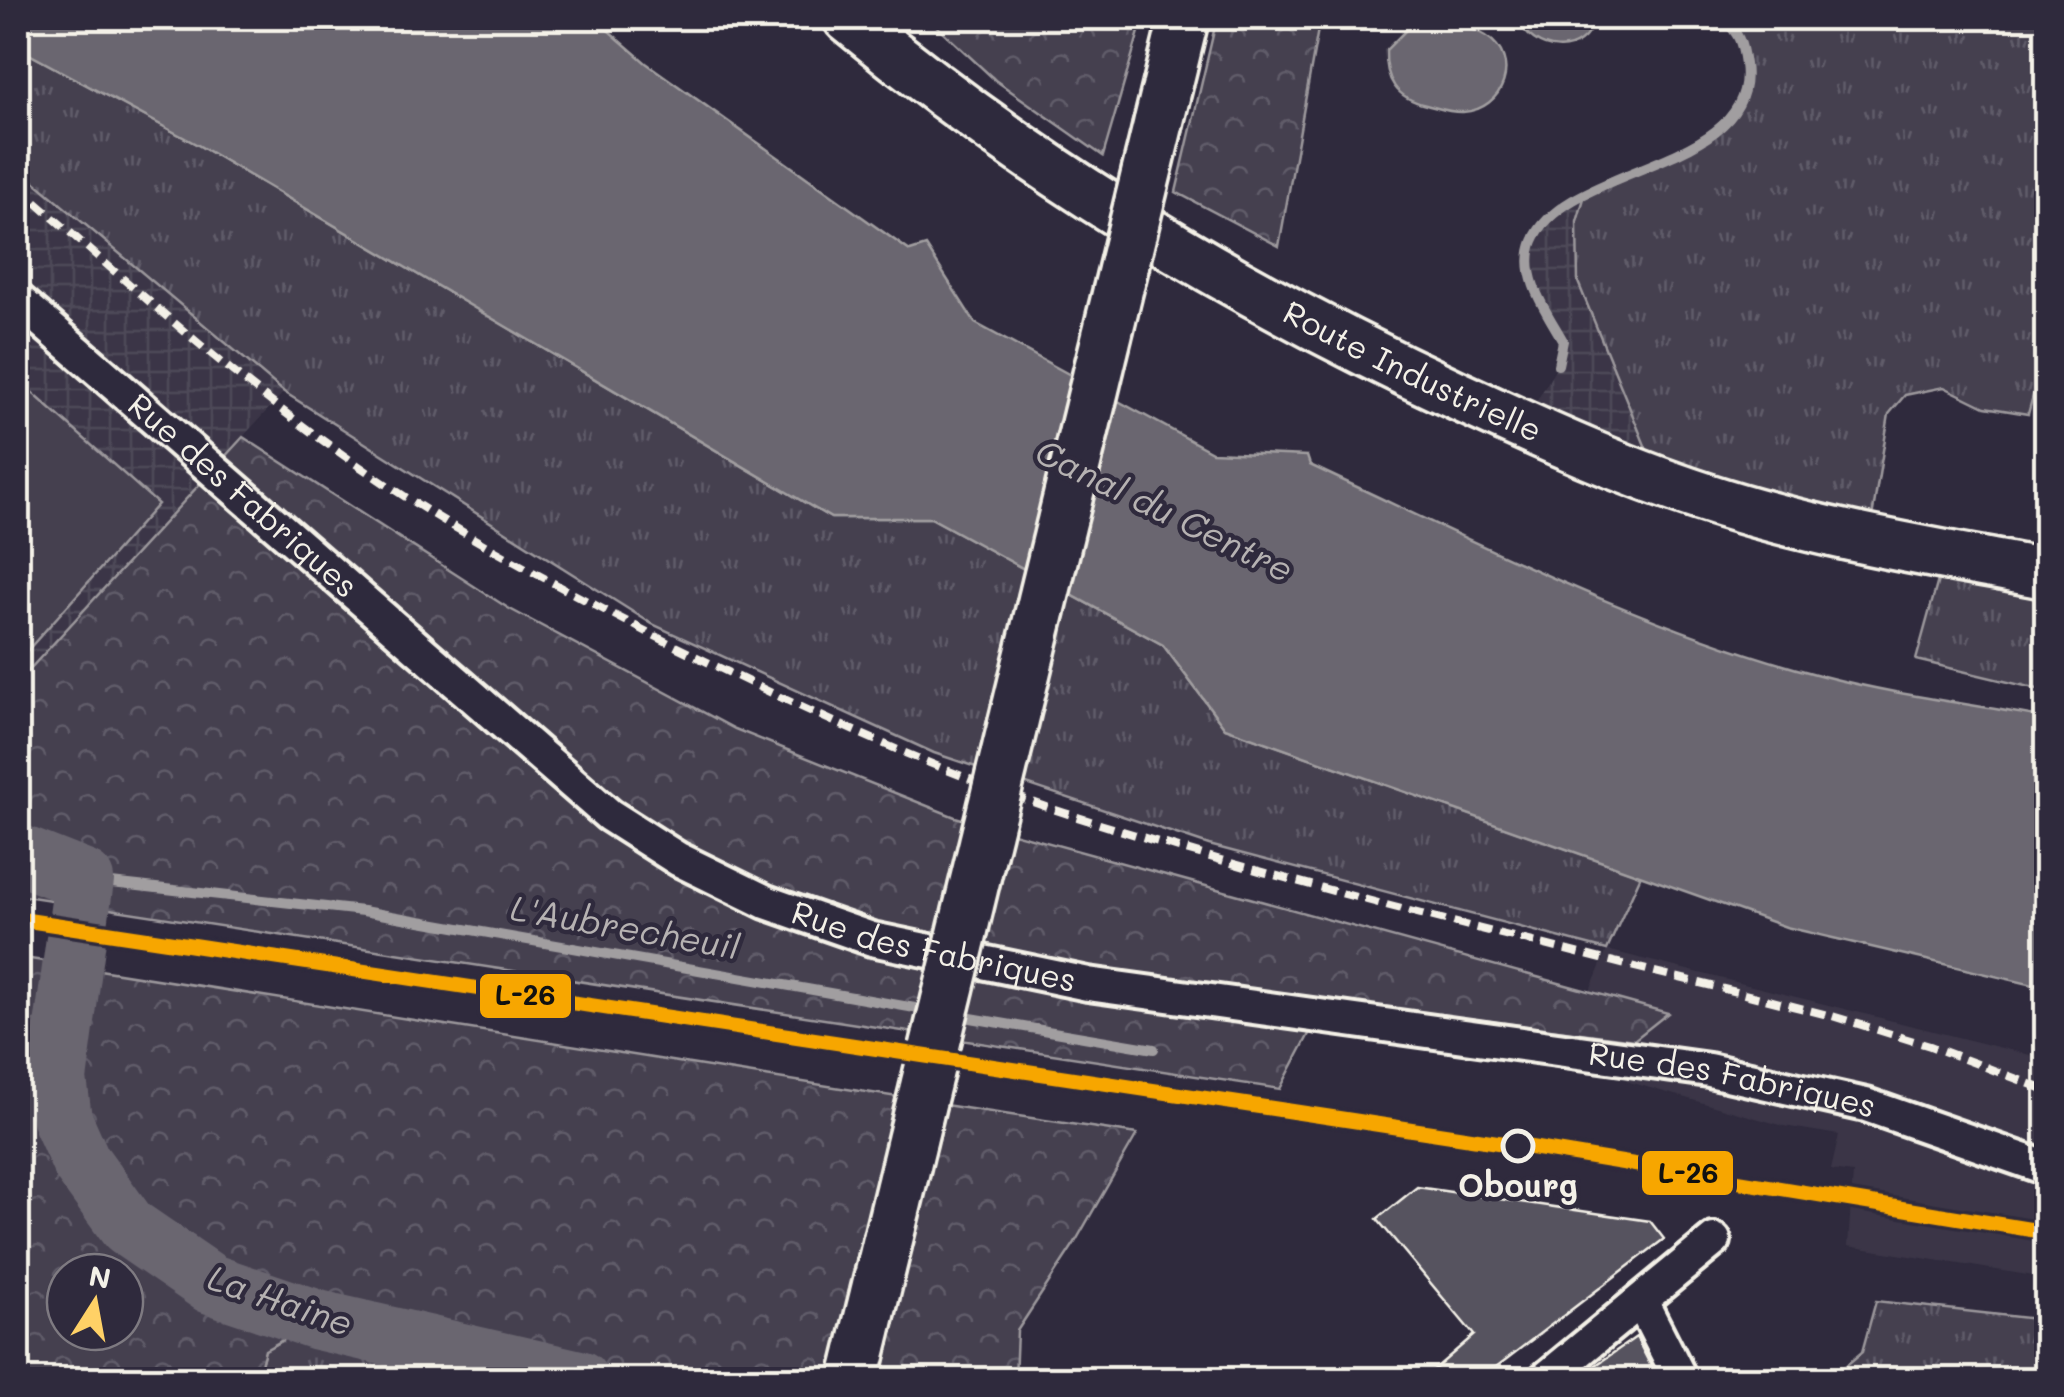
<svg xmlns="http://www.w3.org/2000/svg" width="2064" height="1397" font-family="Mali,sans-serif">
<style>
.built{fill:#3b3647}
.industrial{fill:url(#industrial-grid)}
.grass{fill:url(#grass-tufts);stroke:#9c989c;stroke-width:2.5}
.forest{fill:url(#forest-crowns);stroke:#9c989c;stroke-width:2.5;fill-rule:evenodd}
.garden{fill:#454050;stroke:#9c989c;stroke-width:2.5}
.water{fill:#6a6670;stroke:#a19ea0;stroke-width:2.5}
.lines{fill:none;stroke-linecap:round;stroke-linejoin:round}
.stream{stroke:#a19ea0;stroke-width:10}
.river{stroke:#6a6670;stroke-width:60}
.building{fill:#56525f;stroke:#f4f1e8;stroke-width:2.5}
.street-casing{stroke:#f4f1e8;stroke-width:40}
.secondary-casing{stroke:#f4f1e8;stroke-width:55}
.street{stroke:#2f2a3d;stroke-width:32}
.secondary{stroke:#2f2a3d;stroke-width:48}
.rail{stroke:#f4f1e8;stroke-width:8;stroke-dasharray:15 8;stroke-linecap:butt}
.secondary-bridge-casing{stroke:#f4f1e8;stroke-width:55;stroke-linecap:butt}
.secondary-bridge{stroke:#2f2a3d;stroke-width:48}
.rail-1-casing{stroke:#2f2a3d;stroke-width:22}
.rail-1{stroke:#f7a600;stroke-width:15}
.stop-dot{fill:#2f2a3d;stroke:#f4f1e8;stroke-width:5}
.labels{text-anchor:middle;stroke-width:9;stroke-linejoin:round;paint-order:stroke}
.street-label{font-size:32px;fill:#f4f1e8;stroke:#2f2a3d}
.stop-label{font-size:32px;font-weight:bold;fill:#f4f1e8;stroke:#2f2a3d}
.water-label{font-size:35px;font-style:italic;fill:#b6b2b2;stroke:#2f2a3d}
.line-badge{stroke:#2f2a3d;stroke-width:4}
.pale-badge-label{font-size:28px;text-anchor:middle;font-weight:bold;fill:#111}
</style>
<defs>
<pattern id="industrial-grid" width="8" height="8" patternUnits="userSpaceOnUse" patternTransform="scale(2.5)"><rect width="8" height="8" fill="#3b3647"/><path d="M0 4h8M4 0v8" fill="none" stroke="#4e4a59"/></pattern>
<pattern id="grass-tufts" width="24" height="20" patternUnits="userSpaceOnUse" patternTransform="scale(2.5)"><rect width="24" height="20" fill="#454050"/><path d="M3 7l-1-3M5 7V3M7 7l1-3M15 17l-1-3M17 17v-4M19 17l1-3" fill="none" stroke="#605c69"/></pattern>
<pattern id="forest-crowns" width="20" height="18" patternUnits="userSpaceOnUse" patternTransform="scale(2.5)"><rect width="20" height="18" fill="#454050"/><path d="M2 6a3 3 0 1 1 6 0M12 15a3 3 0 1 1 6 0" fill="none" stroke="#605c69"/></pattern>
</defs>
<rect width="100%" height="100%" fill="#2f2a3d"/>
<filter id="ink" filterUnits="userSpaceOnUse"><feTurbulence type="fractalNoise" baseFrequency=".01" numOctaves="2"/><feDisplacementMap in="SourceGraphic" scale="20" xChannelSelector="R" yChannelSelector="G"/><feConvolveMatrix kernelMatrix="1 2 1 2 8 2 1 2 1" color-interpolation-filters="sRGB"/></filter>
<g filter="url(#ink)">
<path class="built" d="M1607,950L2046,1059V1278L1848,1246L1853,1173L1831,1170L1839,1135L1784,1126L1626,1081L1634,1040L1667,1013L1590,991Z"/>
<g class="industrial">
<path d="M18,48L407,268L284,392L18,682Z"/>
<path d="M1585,195L1577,222L1578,282L1660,482L1522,426L1558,365L1563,342L1531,281L1532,242L1553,212Z"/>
</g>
<g class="grass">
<path d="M1723,18H2046V348L2028,414L1985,407L1944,387L1905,395L1889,414L1868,542L1660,482L1578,282L1577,222L1585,195C1649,167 1811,110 1723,18Z"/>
<path d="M18,48L198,145L831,518H931L1163,645L1225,728L1641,875L1607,950L1209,845L934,753L652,624L284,392L18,168Z"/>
<path d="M1945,555L2046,574V691L1916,660Z"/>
<path d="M1876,1301L2046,1320V1379H1830L1862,1352Z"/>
<path d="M318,1320L579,1379L257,1380L265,1350Z"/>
</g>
<g class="forest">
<path d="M928,18H1143L1103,156L995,80Z"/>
<path d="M1217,18H1320L1279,246L1176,192Z"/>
<path d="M243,437L508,608L735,729L955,817L1668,1013L1634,1040L1327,1000L1280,1089L18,895V682Z"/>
<path d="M18,957L904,1098L836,1379H579L318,1320L265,1350L257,1379H18ZM65,1272H125V1332H65Z"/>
<path d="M945,1105L1137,1134L1074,1244L1017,1331L1015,1379L877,1380Z"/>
</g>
<path class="garden" d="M18,380L158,504L18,661Z"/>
<g class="water">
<path d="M18,18H594L646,63L910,251L926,246L975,323L1212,452L1307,456L1310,465C1474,541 1648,631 1823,676C1895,695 1972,704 2046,718V988L1786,927L1225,728L1163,645L931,518H831L198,145L18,48Z"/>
<path d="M1517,18H1595C1584,61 1532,54 1517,18Z"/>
<path d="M1426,22C1444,23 1470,26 1486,36C1522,59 1504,110 1463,112C1451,113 1438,108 1426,105C1396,98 1385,80 1386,50L1410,26Z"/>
</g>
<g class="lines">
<g class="stream">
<path d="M1558,365L1563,341C1547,312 1519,276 1533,241C1565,163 1760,169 1745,64C1742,42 1739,34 1723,18"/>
<path d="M84,880L363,911L932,1011"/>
<path d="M953,1015L1154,1049"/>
</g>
<path class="river" d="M18,854L84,880L57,1079L62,1119L81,1162L128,1227L211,1284L318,1320L579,1380"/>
</g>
<g class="building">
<path d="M1417,1187L1650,1221L1664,1239L1479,1380H1422L1474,1335L1377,1219Z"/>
<path d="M1636,1337L1658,1380H1576L1579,1377Z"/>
</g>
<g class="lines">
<g class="street-casing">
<g id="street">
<path id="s1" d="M18,300L609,815L678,859L766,902L872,939L1088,984L1709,1070L1866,1105L2046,1168"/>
<path d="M1642,1303L1681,1380"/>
<path d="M1544,1380L1714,1240"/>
</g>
</g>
<g class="secondary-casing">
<g id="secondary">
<path id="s2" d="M848,18C1031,170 1240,295 1456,395C1543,435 1631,475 1722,503C1829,536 1937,553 2046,574"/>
<path d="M1158,125L1184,18"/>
</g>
</g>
<use href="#street" class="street"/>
<use href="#secondary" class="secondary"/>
<path class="rail" d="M18,187C122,277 225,372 339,452C444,527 558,587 673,645C800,708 930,769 1065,813C1317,894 1576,951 1832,1016L1930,1046L2046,1090"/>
<g class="secondary-bridge-casing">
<path id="secondary-bridge" d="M854,1380L1158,125"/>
</g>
<use href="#secondary-bridge" class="secondary-bridge"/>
<g class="rail-1-casing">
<path id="rail-1" d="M18,919L1534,1148L2046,1232"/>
</g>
<use href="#rail-1" class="rail-1"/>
</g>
</g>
<circle class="stop-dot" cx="1518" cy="1146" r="15"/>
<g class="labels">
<g class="street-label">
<text dy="11" stroke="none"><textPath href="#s2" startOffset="668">Route Industrielle</textPath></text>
<text dy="11" stroke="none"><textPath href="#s1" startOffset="298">Rue des Fabriques</textPath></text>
<text dy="11" stroke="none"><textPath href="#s1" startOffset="1138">Rue des Fabriques</textPath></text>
<text dy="11" stroke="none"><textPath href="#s1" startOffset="1948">Rue des Fabriques</textPath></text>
</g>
<g class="stop-label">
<text x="1518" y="1197">Obourg</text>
</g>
<g class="water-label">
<text transform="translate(1164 511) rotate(26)" y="12">Canal du Centre</text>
<text transform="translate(625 928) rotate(10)" y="12">L'Aubrecheuil</text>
<text transform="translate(280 1301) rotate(19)" y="12">La Haine</text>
</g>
</g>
<g class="line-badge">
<rect x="478" y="972" width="95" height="48" rx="10" fill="#f7a600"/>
<rect x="1640" y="1149" width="95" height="48" rx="10" fill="#f7a600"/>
</g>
<g class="pale-badge-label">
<text x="525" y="1005">L-26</text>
<text x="1688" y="1183">L-26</text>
</g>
<rect width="2064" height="1397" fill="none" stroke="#2f2a3d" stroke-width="60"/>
<rect x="30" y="30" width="2004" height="1337" fill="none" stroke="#f4f1e8" stroke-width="4" filter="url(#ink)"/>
<g transform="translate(95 1302) rotate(11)"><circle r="48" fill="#2f2a3d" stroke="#7e7a81" stroke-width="2.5"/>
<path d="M0-8L18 38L0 25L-18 38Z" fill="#ffd166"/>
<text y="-15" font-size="28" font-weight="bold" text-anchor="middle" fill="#f4f1e8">N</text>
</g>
</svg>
